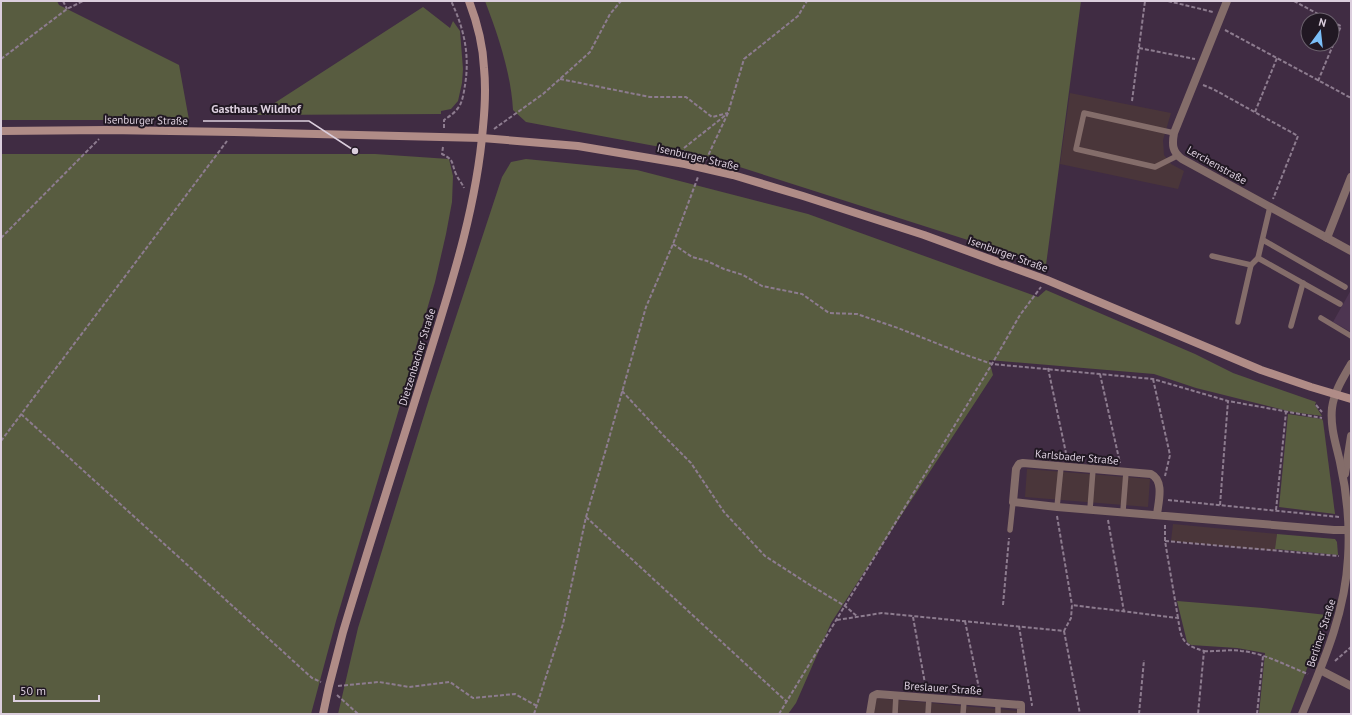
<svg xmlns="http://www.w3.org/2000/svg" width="1352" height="715" font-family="'PT Sans',sans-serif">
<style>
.built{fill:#4d3551}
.industrial{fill:#4a363a}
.green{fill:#585c40}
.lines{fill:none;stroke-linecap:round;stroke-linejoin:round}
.path{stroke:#8d7c8f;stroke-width:2;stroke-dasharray:4 2;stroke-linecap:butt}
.lane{stroke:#846d6a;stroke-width:5.5}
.street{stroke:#846d6a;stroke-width:8}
.secondary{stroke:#b08c87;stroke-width:8}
.labels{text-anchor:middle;stroke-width:4;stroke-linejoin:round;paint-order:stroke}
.street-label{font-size:11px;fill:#dbcedd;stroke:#211823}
.leader{fill:none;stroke:#dbcedd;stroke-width:1.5}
.callout-dot{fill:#dbcedd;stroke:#211823;stroke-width:1.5}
.callout-label{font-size:12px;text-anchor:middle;font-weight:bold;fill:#dbcedd;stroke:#211823;stroke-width:4;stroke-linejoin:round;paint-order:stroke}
</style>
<rect width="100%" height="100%" fill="#402c43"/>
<path class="built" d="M1351,290V332L1333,322Z"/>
<g class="industrial">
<path d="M1070,93L1171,113L1163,140L1164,155L1171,164L1184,171L1178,189L1060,164Z"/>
<path d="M1027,469L1150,479L1148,507L1025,497Z"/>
<path d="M1173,524L1277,534L1275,551L1171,541Z"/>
<path d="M875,698L1018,711V714H874Z"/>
</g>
<g class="green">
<path d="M1,1H57L59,5L179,65L189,120H1Z"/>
<path d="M485,1H1081L1046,265L724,162L671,149L526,122L513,110C511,73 498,35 485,1Z"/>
<path d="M423,7L450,28L453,21L460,31L463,69L462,83L458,101L451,109L441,111V114L256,115Z"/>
<path d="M1,154H375L449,159L453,176L452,202L446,234L435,282L414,354L405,389L336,621L311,714H1Z"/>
<path d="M526,159L637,170L808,214L1038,297L1046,290L1195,354L1233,373L1316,402L1315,405L1322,416L1292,412L1196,388L1154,374L989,360L993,375L831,623L796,703L788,714H338L358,628L430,396L502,177L511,162Z"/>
<path d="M1288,414L1322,419L1323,421L1335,514L1279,507Z"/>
<path d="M1277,534L1335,539L1337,542L1338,555L1275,549Z"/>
<path d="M1177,601L1263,608L1327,615L1290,714H1259L1265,653L1237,648L1191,645L1187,642Z"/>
</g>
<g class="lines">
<g class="path">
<path d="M63,1L67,9"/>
<path d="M1168,1L1213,12"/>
<path d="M1294,1L1329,20"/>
<path d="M1225,30L1351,98"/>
<path d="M1139,48L1195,59"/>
<path d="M1,59L67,9L83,1"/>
<path d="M560,79L650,97H686L712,117L728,113"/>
<path d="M1318,81L1341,26L1332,22"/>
<path d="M1203,85L1213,89L1298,136L1273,199"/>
<path d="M1132,101L1145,1"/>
<path d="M1255,112L1277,58"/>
<path d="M444,128V120C450,116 456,112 460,105C463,99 464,91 465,85C470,55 464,28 451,1"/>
<path d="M494,129L543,94L590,52L610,14L621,1"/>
<path d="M443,147L442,154C455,160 451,163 456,174C458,179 462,183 464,188"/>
<path d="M684,154V148L727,114"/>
<path d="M706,160L728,113L744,59L798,16L807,1"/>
<path d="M1,238L99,139"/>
<path d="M673,244L692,257L707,261L724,269L743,275L762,286L802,294L829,313L857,314L898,328L966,355L992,364L1153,379L1228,401L1322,418"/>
<path d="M1048,368L1067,458"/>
<path d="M1100,374L1120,463"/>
<path d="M1153,379L1170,455L1165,476"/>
<path d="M622,391L663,435L691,463L724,512L765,556L810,585L845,606L858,617"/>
<path d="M1316,405L1322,412"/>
<path d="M21,414L312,678L321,682"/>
<path d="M1,441L227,141"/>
<path d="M1168,500L1339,517"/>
<path d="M1220,505L1228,401"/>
<path d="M1276,510L1286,412"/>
<path d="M1057,516L1072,605"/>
<path d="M586,517L787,702"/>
<path d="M1108,520L1124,612"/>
<path d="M1165,525V541L1178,618"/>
<path d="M1165,541L1339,556"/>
<path d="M1003,605L1009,538"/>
<path d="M913,617L926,689"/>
<path d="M837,620L882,613L1064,631L1071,618L1072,605L1178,618C1181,639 1182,645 1204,651L1198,714"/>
<path d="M965,621L980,693"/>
<path d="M1019,626L1032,705H1031"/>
<path d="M1064,631L1080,714"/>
<path d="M1204,651C1216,652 1229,649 1241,651C1264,653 1287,666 1308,674"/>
<path d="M1335,661L1351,647"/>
<path d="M338,686L379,682L409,687L450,682L473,698L515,694L537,706"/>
<path d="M337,695L358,714"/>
<path d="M534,714L563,624L586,517L606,449L646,307L673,244L698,177"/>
<path d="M779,714L992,364L1020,315L1041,287"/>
<path d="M1139,714L1144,660"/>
<path d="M1257,714L1263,656"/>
</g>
<g class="lane">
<path d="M1174,133L1084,113L1076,149L1155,167L1177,156"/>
<path d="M1263,240L1345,287"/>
<path d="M1212,256L1251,265L1258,258L1270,207"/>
<path d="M1258,258L1340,304"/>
<path d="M1321,318L1351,336"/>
<path d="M1238,322L1251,265"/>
<path d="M1291,326L1303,283"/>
<path d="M1057,507L1061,467"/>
<path d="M1090,509L1093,469"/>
<path d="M1123,511L1126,472"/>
<path d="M1010,530L1013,502"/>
<path d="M895,714L896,695"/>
<path d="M928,714L929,698"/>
<path d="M963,714L964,701"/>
<path d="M998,714V703"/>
</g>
<g class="street">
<path d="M1227,1L1174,133C1172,144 1172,152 1182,159L1351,251"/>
<path d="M1327,238L1351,177"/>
<path d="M1345,474L1351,436"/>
<path d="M1157,515C1158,503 1165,481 1151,474L1023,463L1019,464L1016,469L1013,502L1057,507L1334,530H1348"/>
<path d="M1320,670L1351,686"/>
<path d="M870,714L873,696L877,694L1021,705V714"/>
<path d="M1302,714C1323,663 1345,614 1348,558C1350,526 1347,493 1340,462C1336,444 1330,427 1332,408C1334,392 1343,378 1351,364"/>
</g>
<g class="secondary">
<path d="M1,131L107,130L234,132L482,138L578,146L685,164L733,175L803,196L924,235L1047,280L1261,370L1311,387L1351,399"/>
<path d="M323,714L329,686L343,632C369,545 397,459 424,372C449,291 476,212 483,127C485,107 486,88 484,68C483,45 477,22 469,1"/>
</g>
</g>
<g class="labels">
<g class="street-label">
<text transform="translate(146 120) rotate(1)" y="4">Isenburger Straße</text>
<text transform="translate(698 157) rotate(13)" y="4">Isenburger Straße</text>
<text transform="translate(1217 165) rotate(29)" y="4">Lerchenstraße</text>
<text transform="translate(1008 254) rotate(20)" y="4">Isenburger Straße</text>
<text transform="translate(417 357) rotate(-73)" y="4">Dietzenbacher Straße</text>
<text transform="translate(1077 457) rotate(5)" y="4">Karlsbader Straße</text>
<text transform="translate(1321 633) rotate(-72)" y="4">Berliner Straße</text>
<text transform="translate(943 688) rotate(4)" y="4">Breslauer Straße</text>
</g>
</g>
<path class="leader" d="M355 151L309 121H203"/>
<circle class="callout-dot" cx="355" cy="151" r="4"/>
<g class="callout-label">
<text x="256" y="113">Gasthaus Wildhof</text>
</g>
<rect width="1352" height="715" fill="none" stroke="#dbcedd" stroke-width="4"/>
<g transform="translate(1320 32) rotate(15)"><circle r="19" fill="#211823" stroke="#6b616d"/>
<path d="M0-3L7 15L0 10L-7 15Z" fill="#7abff8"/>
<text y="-6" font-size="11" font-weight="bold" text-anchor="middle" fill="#dbcedd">N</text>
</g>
<path d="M14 695v6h85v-6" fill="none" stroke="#dbcedd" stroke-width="2"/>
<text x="20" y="695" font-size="12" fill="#dbcedd" stroke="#211823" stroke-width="3" paint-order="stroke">50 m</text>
</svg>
